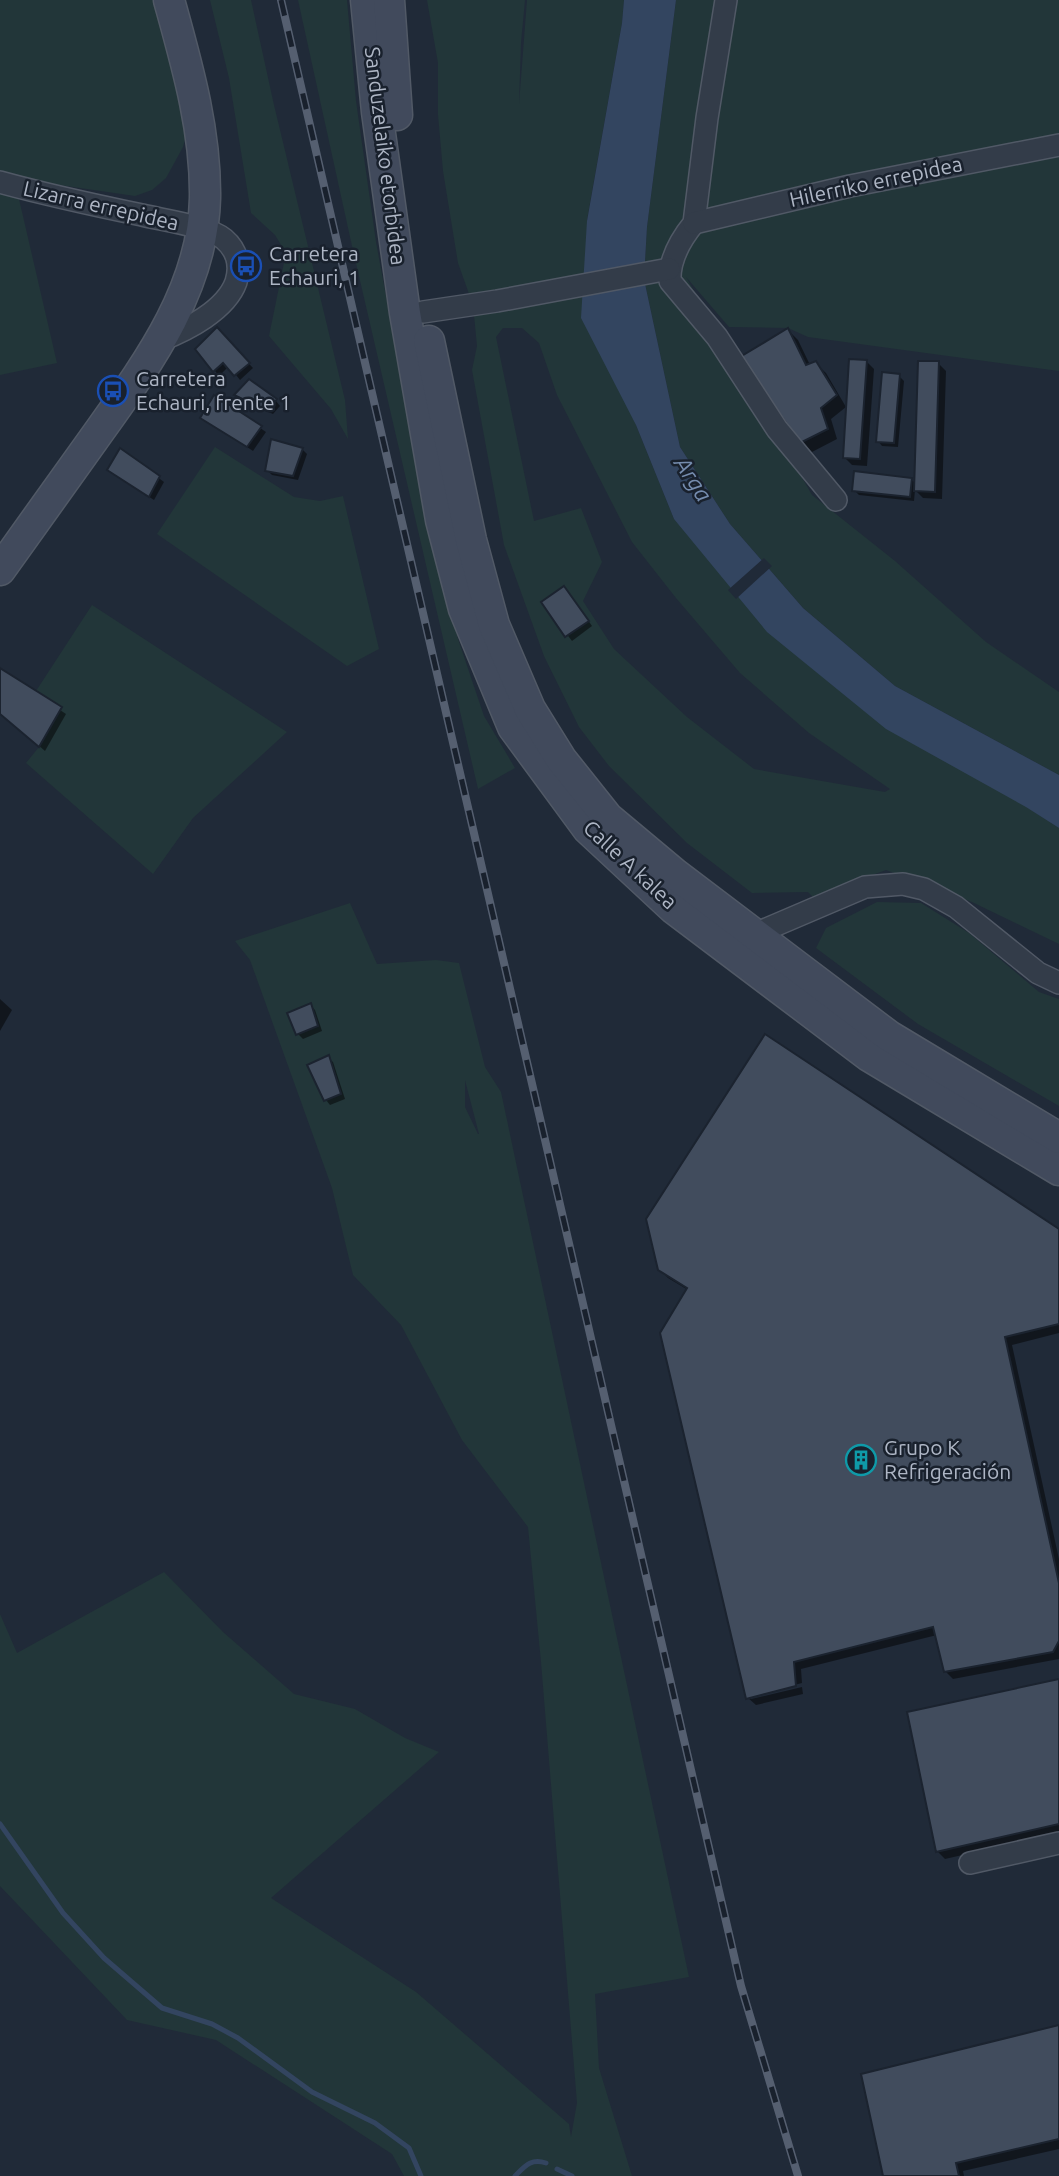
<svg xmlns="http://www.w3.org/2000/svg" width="1059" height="2176" font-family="Ubuntu,sans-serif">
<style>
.green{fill:#223639;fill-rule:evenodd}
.water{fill:#334560}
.pier{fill:#202a38}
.shadow{fill:#0007}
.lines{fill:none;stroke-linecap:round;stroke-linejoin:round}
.stream{stroke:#334560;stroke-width:5}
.building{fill:#414c5d;stroke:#1b232f;stroke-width:2}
.street-casing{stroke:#515966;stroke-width:24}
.secondary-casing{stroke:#515966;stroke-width:33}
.street{stroke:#333c49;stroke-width:21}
.secondary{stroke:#414a5c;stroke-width:30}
.rail-casing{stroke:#555f70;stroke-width:8}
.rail{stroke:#19212d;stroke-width:5;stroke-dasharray:16;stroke-linecap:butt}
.labels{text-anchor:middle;stroke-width:5;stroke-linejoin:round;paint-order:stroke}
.street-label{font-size:21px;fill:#aeb6c5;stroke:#19212d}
.poi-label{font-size:21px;fill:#aeb6c5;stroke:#19212d;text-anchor:start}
.water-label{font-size:23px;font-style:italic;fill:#758cae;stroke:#19212d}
</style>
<rect width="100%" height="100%" fill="#202a38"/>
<g class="green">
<path d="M0,0H169L195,101L183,147L166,178L152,190L135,196L18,179L19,199L57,363L0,375Z"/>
<path d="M210,0H251L274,105L345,400L348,439L331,409L269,336L286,253L275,235L251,213L229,78Z"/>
<path d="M298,0H347L356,101L376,242L423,496L458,639L484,716L515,768L478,789L352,246Z"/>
<path d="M427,0H525L521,43L519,104L527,0H624L622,23L587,220L636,425L674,519L1027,807L1059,828V944L972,902L886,870L813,897L808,892L752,893L687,843L609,766L579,727L544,656L504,545L472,370L477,346L473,305L458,263L443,171L438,115V63ZM503,328H522L539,343L557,395L632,542L676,598L740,673L809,733L890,789L885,792L754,769L687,717L614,649L583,601L602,562L581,508L534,521L496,337Z"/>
<path d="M676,0H1059V371L808,337L788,328L729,327L686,277L812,495L895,561L986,642L1059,692V775L895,686L803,608L730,524L680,447L644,279L647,227Z"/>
<path d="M215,447L294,497L320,501L343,496L379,649L347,666L157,534Z"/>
<path d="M92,605L287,732L193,818L153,874L26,763L39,747L62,708L36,691Z"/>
<path d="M877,902L921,903L969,933L1039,992L1059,999V1106L918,1024L816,948L826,928Z"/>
<path d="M350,903L377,964L436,960L459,963L485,1067L501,1092L689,1977L595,1994L599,2068L632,2176H404L392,2154L216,2040L127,2020L0,1886V1614L17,1653L164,1572L223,1632L294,1694L355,1709L405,1738L439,1752L271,1898L416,1992L569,2124L571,2137L577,2103L541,1662L528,1527L462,1440L401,1325L353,1275L332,1188L250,960L235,941ZM465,1080L479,1134H478L465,1107Z"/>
</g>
<path class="water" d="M624,0H676L647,227L644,279L680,447L730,524L803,608L895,686L1059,775V828L1026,807L886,729L767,632L674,519L636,425L581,318L587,221L622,23Z"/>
<path class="pier" d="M764,558L772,566L736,599L728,590Z"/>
<g class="shadow">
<path d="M217,330L253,368L240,380L229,366L219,376L198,349Z"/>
<path d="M788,330L798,340L810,365L815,363L826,373L846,407L831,419L837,439L812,452L801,442Z"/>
<path d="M866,361L874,369L867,466L852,465L844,457Z"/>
<path d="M938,363L946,371L942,499L923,498L915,490L914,501L859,495L854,490L911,479L916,484Z"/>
<path d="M899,376L904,381L898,447L882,446L878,441Z"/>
<path d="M237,395L276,401L280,406L273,414L241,400Z"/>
<path d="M215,397L266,432L253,451L202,417Z"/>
<path d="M302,449L307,454L298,480L272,475L267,470Z"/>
<path d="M121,450L164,482L154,500L114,474Z"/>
<path d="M569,593L592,626L572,641L543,603Z"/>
<path d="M0,670L66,714L45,751L0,712Z"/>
<path d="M0,999L12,1010L0,1031Z"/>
<path d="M310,1005L315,1010L322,1031L303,1039L298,1034L290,1014Z"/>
<path d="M328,1058L333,1062L345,1099L330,1105L326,1100Z"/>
<path d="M1059,1231V1333L1012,1345L1059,1559V1659L953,1679L945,1671L937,1635L801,1669L802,1683L751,1696V1699L802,1687L803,1694L756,1705L748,1698L688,1290L668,1278L659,1269Z"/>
<path d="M1059,1680V1833L945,1859L937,1851Z"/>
<path d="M1059,2027V2149L963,2171L964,2176H885Z"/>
</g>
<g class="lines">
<g class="stream">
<path d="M0,1824L63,1913L104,1958L162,2008L212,2024L238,2038L312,2092L375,2123L409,2148L421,2176"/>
<path d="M557,2169L572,2176"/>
<path d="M515,2176C525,2166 531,2158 546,2163"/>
</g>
</g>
<g class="building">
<path d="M217,327L250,363L234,376L223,363L213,372L195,349Z"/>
<path d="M788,328L806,365L816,361L837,395L821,408L828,429L800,443L740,357Z"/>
<path d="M849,359L867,360L860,459L843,458Z"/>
<path d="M918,361H939L935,492L914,491Z"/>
<path d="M882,372L900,374L894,443L876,442Z"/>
<path d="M249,379L277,399L268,411L234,395Z"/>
<path d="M214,395L262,426L247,447L200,418Z"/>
<path d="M271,439L303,448L293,476L265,471Z"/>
<path d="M120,448L160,476L149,497L107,470Z"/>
<path d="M854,471L912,478L910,497L852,491Z"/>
<path d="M564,586L589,621L565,637L541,602Z"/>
<path d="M0,668L62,707L39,747L0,714Z"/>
<path d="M311,1003L318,1026L296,1035L287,1013Z"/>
<path d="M765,1034L1059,1229V1324L1005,1337L1059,1583V1641L1053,1652L944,1672L933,1627L794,1662L796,1686L746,1699L660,1333L687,1288L658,1270L646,1219Z"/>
<path d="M329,1055L341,1094L324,1101L307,1065Z"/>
<path d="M1059,1679V1824L936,1852L907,1712Z"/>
<path d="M1059,2025V2139L956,2163L959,2176H883L861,2074Z"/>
</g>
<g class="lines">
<g class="street-casing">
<g id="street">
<path d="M726,0L707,118L694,223C681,239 669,260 670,281L717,337L777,429L836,500"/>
<path d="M0,182C47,195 94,205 142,215C162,220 209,226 224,239C237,250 241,266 236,282C226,310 187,330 161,340"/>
<path d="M694,223L850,186L1059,145"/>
<path d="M423,312L497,301L669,269"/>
<path d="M755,934L865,887L903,884L924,889L956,907L1038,973L1059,983"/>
<path d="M970,1863L1059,1843"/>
</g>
</g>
<g class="secondary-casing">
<g id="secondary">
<path d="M366,0L377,112L405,313L441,520L464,609L513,727L588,829L673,908L869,1056L1059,1170"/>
<path d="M389,0L397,115"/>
<path d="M429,341L471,540L494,625L530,709L561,759L608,818L675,874L889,1036L1059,1138"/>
<path d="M0,570C31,526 62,483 93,440C145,367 203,291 205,198C206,130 187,65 169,0"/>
</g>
</g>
<use href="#street" class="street"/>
<use href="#secondary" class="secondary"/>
<g class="rail-casing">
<path id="rail" d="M281,0L741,1986L798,2176"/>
</g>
<use href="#rail" class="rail"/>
</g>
<defs>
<g id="bus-ring" transform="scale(1.575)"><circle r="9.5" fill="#19212d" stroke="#1a4fb4" stroke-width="1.5"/><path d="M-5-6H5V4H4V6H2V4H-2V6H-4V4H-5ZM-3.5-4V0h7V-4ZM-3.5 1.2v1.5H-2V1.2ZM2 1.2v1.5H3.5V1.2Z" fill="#1a4fb4"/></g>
<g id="building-ring" transform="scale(1.575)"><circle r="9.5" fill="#19212d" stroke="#0f9aa8" stroke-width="1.5"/><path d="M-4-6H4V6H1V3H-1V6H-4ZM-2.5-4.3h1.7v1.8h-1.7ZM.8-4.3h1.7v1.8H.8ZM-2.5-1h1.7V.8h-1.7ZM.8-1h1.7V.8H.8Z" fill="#0f9aa8"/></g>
</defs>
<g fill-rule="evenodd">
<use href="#bus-ring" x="246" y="266"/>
<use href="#bus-ring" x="113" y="391"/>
<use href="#building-ring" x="861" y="1460"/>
</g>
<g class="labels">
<g class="street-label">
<text transform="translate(385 156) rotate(83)" y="7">Sanduzelaiko etorbidea</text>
<text transform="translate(876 182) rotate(-12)" y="7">Hilerriko errepidea</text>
<text transform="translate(101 206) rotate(13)" y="7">Lizarra errepidea</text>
<text transform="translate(630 865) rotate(43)" y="7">Calle A kalea</text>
</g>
<g class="poi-label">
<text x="269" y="261">Carretera<tspan x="269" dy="24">Echauri, 1</tspan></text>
<text x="136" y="386">Carretera<tspan x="136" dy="24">Echauri, frente 1</tspan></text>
<text x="884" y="1455">Grupo K<tspan x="884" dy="24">Refrigeración</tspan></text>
</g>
<g class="water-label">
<text transform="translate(693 479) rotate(57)" y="8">Arga</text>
</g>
</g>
</svg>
